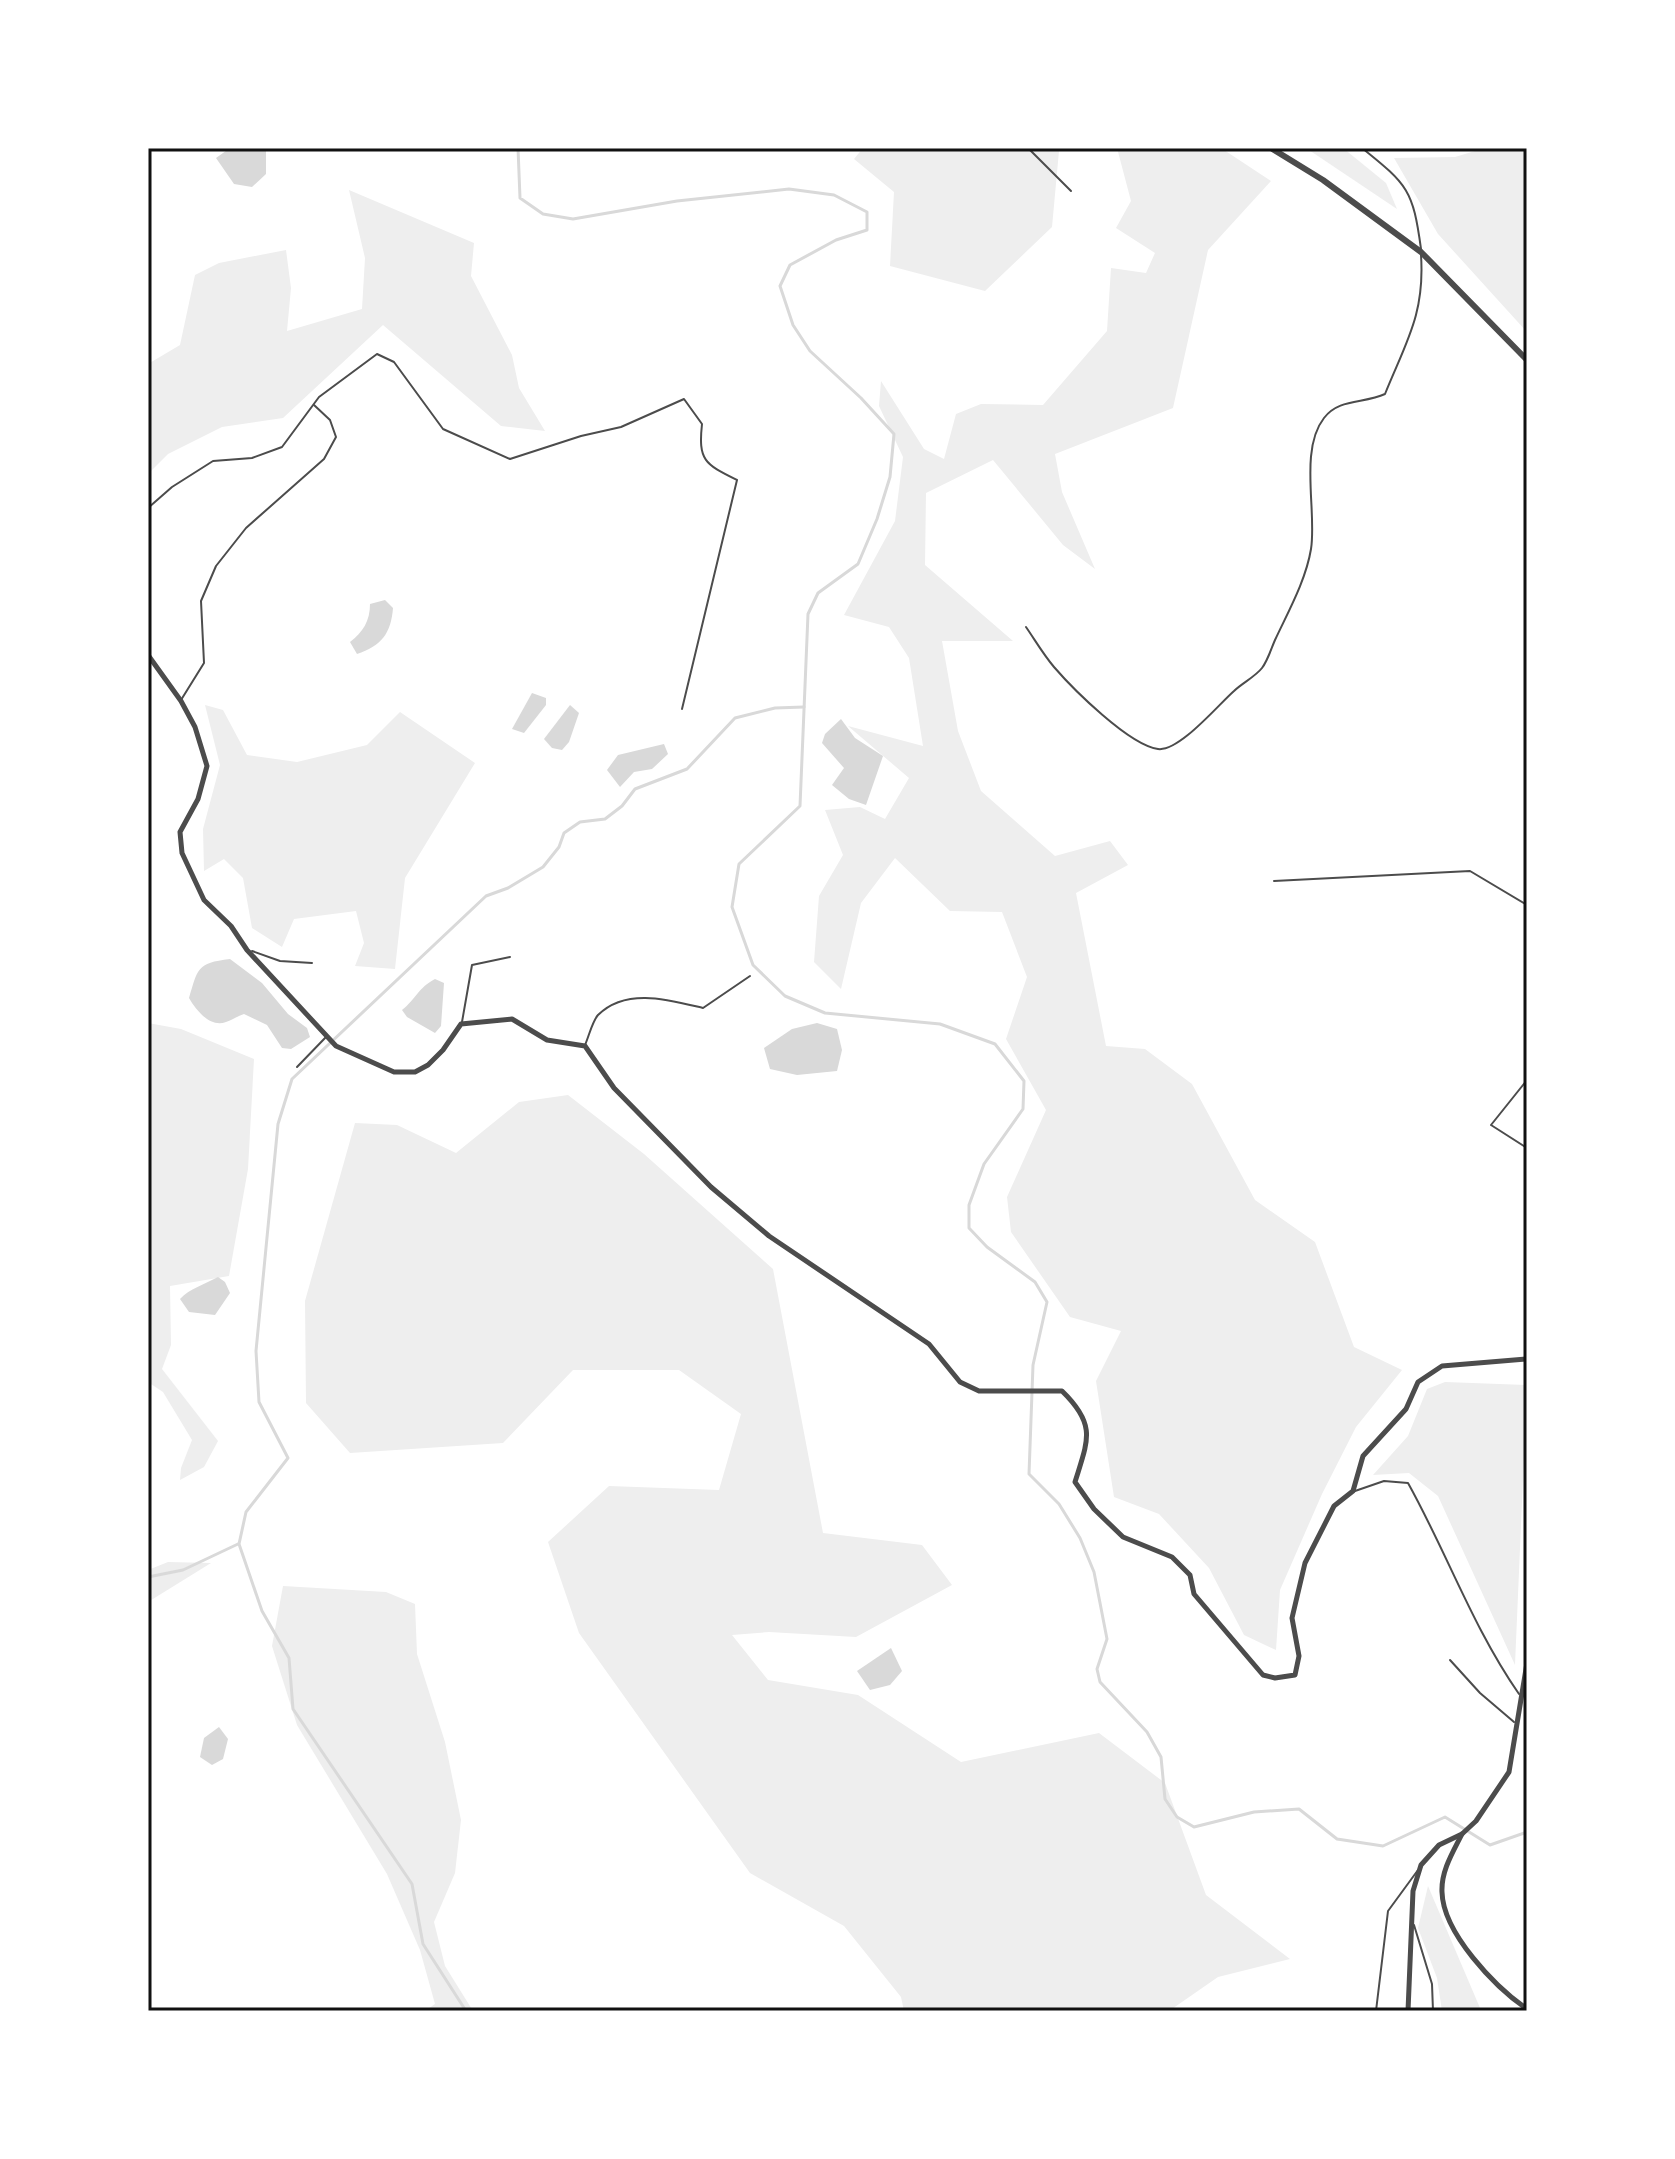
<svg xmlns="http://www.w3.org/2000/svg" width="1675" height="2159" font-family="Helvetica,sans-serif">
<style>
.green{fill:#eee}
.water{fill:#d9d9d9}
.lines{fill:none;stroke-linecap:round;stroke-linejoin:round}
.stream{stroke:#d9d9d9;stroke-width:3}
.service{stroke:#4c4c4c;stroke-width:2}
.minor{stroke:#4c4c4c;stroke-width:5}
.tertiary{stroke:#4c4c4c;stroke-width:6}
.neatline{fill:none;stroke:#111;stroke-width:3}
</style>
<rect width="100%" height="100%" fill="#fff"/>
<g class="green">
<path d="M863,148H1081L1059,151L1052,227L985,291L890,266L894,192L854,159Z"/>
<path d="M1117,148H1221L1271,181L1208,250L1173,408L1055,454L1062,492L1095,569L1063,545L993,460L926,493L925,565L1013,641H942L958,731L981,791L1055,856L1110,841L1128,865L1076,893L1106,1046L1145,1049L1192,1084L1255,1200L1315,1242L1354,1347L1402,1370L1356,1427L1322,1494L1280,1590L1276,1650L1244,1635L1209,1568L1159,1514L1114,1497L1096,1381L1121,1331L1070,1317L1011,1232L1007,1197L1046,1110L1006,1039L1027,977L1002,912L950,911L895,858L861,903L841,989L814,962L819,896L843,855L825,810L860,807L885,819L909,778L848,726L923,746L909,658L889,627L844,615L895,521L903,457L879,406L881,381L924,449L944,459L956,414L981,404L1043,405L1107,331L1111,268L1146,273L1155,253L1116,228L1131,201Z"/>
<path d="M1306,148H1343L1386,183L1397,209Z"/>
<path d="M1485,148H1525L1527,154V332L1438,234L1394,158L1455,157Z"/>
<path d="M349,190L474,243L471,276L512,355L519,388L545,431L501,426L383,325L283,418L222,427L168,454L148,474V364L180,345L195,275L219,263L286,250L291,288L287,331L362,309L365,258Z"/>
<path d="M205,705L223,710L247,755L297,762L367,745L400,712L475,763L405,878L395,969L355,966L364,943L356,911L294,919L282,947L252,928L243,878L224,859L204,871L203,829L220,765Z"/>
<path d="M148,1023L181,1029L254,1059L248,1169L229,1276L170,1286L171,1345L162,1369L218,1441L204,1467L180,1480L181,1468L192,1440L163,1392L148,1382Z"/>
<path d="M568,1095L644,1154L773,1269L823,1533L922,1545L952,1585L856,1637L769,1632L732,1635L768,1680L858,1695L961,1762L1099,1733L1165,1783L1206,1895L1290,1959L1218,1977L1169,2011H904L901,1997L844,1926L750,1873L579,1633L548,1542L609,1486L719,1490L741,1414L679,1370H573L503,1443L350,1453L306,1403L305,1301L355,1123L397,1125L456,1153L519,1102Z"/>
<path d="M1445,1382L1527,1385L1515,1665L1438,1496L1409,1473L1373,1475L1408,1436L1427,1389Z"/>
<path d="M168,1562L211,1563L148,1602V1570Z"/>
<path d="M283,1586L386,1592L415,1604L417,1654L445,1742L461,1820L455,1873L434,1922L445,1966L473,2011H425L435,2004L420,1950L387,1874L297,1725L272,1646Z"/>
<path d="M1428,1886L1480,2008L1483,2011H1442L1437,1978L1418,1928Z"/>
</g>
<g class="water">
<path d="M230,148H266V174L252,187L234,184L216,158Z"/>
<path d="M385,600L393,608C391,634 381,646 357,654L350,642C363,632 370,621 370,604Z"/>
<path d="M532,693L546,698V705L524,733L512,729Z"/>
<path d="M570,705L579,713L569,742L562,750L552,748L544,739Z"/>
<path d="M841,719L855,738L883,756L866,805L849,799L832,785L844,768L822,743L825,734Z"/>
<path d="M664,744L668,754L652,769L634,772L620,787L607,770L618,755Z"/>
<path d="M230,959L262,983L288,1014L307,1028L310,1037L291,1049L282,1048L267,1025L244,1014C238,1016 232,1020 226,1022C210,1028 196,1010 189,998C198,969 196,963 230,959Z"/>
<path d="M435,979L444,983L441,1026L435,1033L407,1017L402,1010C416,999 418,988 435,979Z"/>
<path d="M817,1023L837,1029L842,1050L837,1071L797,1075L770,1069L764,1048L792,1029Z"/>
<path d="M218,1277L225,1282L230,1293L215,1315L189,1312L180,1299C189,1289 205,1284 218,1277Z"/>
<path d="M891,1648L902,1671L890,1685L870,1690L857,1671Z"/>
<path d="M219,1727L228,1739L223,1759L212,1765L200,1757L204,1738Z"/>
</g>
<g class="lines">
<g class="stream">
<path d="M518,148L520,198L543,214L573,219L677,201L789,189L834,195L867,212V230L836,240L790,265L780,286L793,325L810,351L861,398L894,434L890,477L877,519L858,564L818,593L808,614L800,806L739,864L732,907L753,965L785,996L825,1013L940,1024L995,1044L1024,1081L1023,1109L984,1164L969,1205V1228L987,1247L1035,1282L1047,1302L1033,1365L1029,1474L1059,1504L1080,1538L1094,1572L1107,1639L1097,1669L1100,1682L1147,1732L1161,1757L1165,1799L1177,1817L1194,1827L1254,1812L1299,1809L1337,1839L1383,1846L1445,1817L1490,1845L1527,1832"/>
<path d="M148,1577L183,1570L238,1544"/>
<path d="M466,2011L423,1944L412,1884L293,1709L289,1658L262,1611L239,1544L246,1512L288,1458L259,1402L256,1351L278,1124L292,1079L486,896L508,888L543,867L559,847L564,833L580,822L605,819L622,806L635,789L687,769L735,718L775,708L804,707"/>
</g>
<g class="service">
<path d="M1028,148L1071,191"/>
<path d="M1362,148C1408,185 1413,190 1421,249"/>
<path d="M148,508L172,487L213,461L252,458L282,447L319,397L377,354L394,362L443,429L510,459L581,436L621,427L684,399L702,424C698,461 705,464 737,480L682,709"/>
<path d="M1026,627C1035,640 1043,654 1054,667C1073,689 1129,745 1158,749C1179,752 1218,705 1234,691C1242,683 1255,677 1262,668C1268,660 1271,649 1275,640C1288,612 1306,580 1311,549C1317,512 1299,450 1324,418C1339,398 1364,404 1385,394C1406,342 1425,314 1421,255"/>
<path d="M181,700L204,663L201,601L216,566L246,528L324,459L336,437L330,420L314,405"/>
<path d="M1274,881L1470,871L1527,905"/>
<path d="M252,951L280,961L312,963"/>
<path d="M462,1022L472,965L510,957"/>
<path d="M585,1045C589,1036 592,1022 598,1015C626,987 670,1000 703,1008L750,976"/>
<path d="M297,1067L326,1037"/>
<path d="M1527,1080L1491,1125L1527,1148"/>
<path d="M1355,1491L1384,1481L1408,1483C1447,1553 1473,1628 1519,1694"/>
<path d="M1450,1660L1480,1693L1514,1722"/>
<path d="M1414,1925L1432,1984L1433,2011"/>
<path d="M1376,2011L1388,1911L1418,1870"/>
</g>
<g class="minor">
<path d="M148,655L181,701L195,727L207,766L198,799L180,832L182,853L204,900L231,926L247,950L336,1046L394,1072H415L428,1065L443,1050L461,1024L512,1019L547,1040L585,1046L614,1088L711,1187L769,1236L929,1344L960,1382L979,1391H1062C1097,1425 1088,1440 1075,1482L1094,1509L1123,1537L1172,1557L1190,1575L1194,1594L1263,1675L1275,1678L1295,1675L1299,1656L1292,1618L1305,1563L1334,1506L1353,1491L1363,1456L1406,1409L1418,1382L1442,1366L1527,1359"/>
<path d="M1462,1834C1453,1852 1441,1871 1442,1892C1443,1933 1495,1987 1527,2009"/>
<path d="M1408,2011L1413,1891L1421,1865L1439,1845L1462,1834L1476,1821L1509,1772L1527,1663"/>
</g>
<path class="tertiary" d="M1271,148L1323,180L1421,252L1527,360"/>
</g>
<rect width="1675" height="2159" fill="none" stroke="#ffffff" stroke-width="300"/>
<rect x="150" y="150" width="1375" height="1859" class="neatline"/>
</svg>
